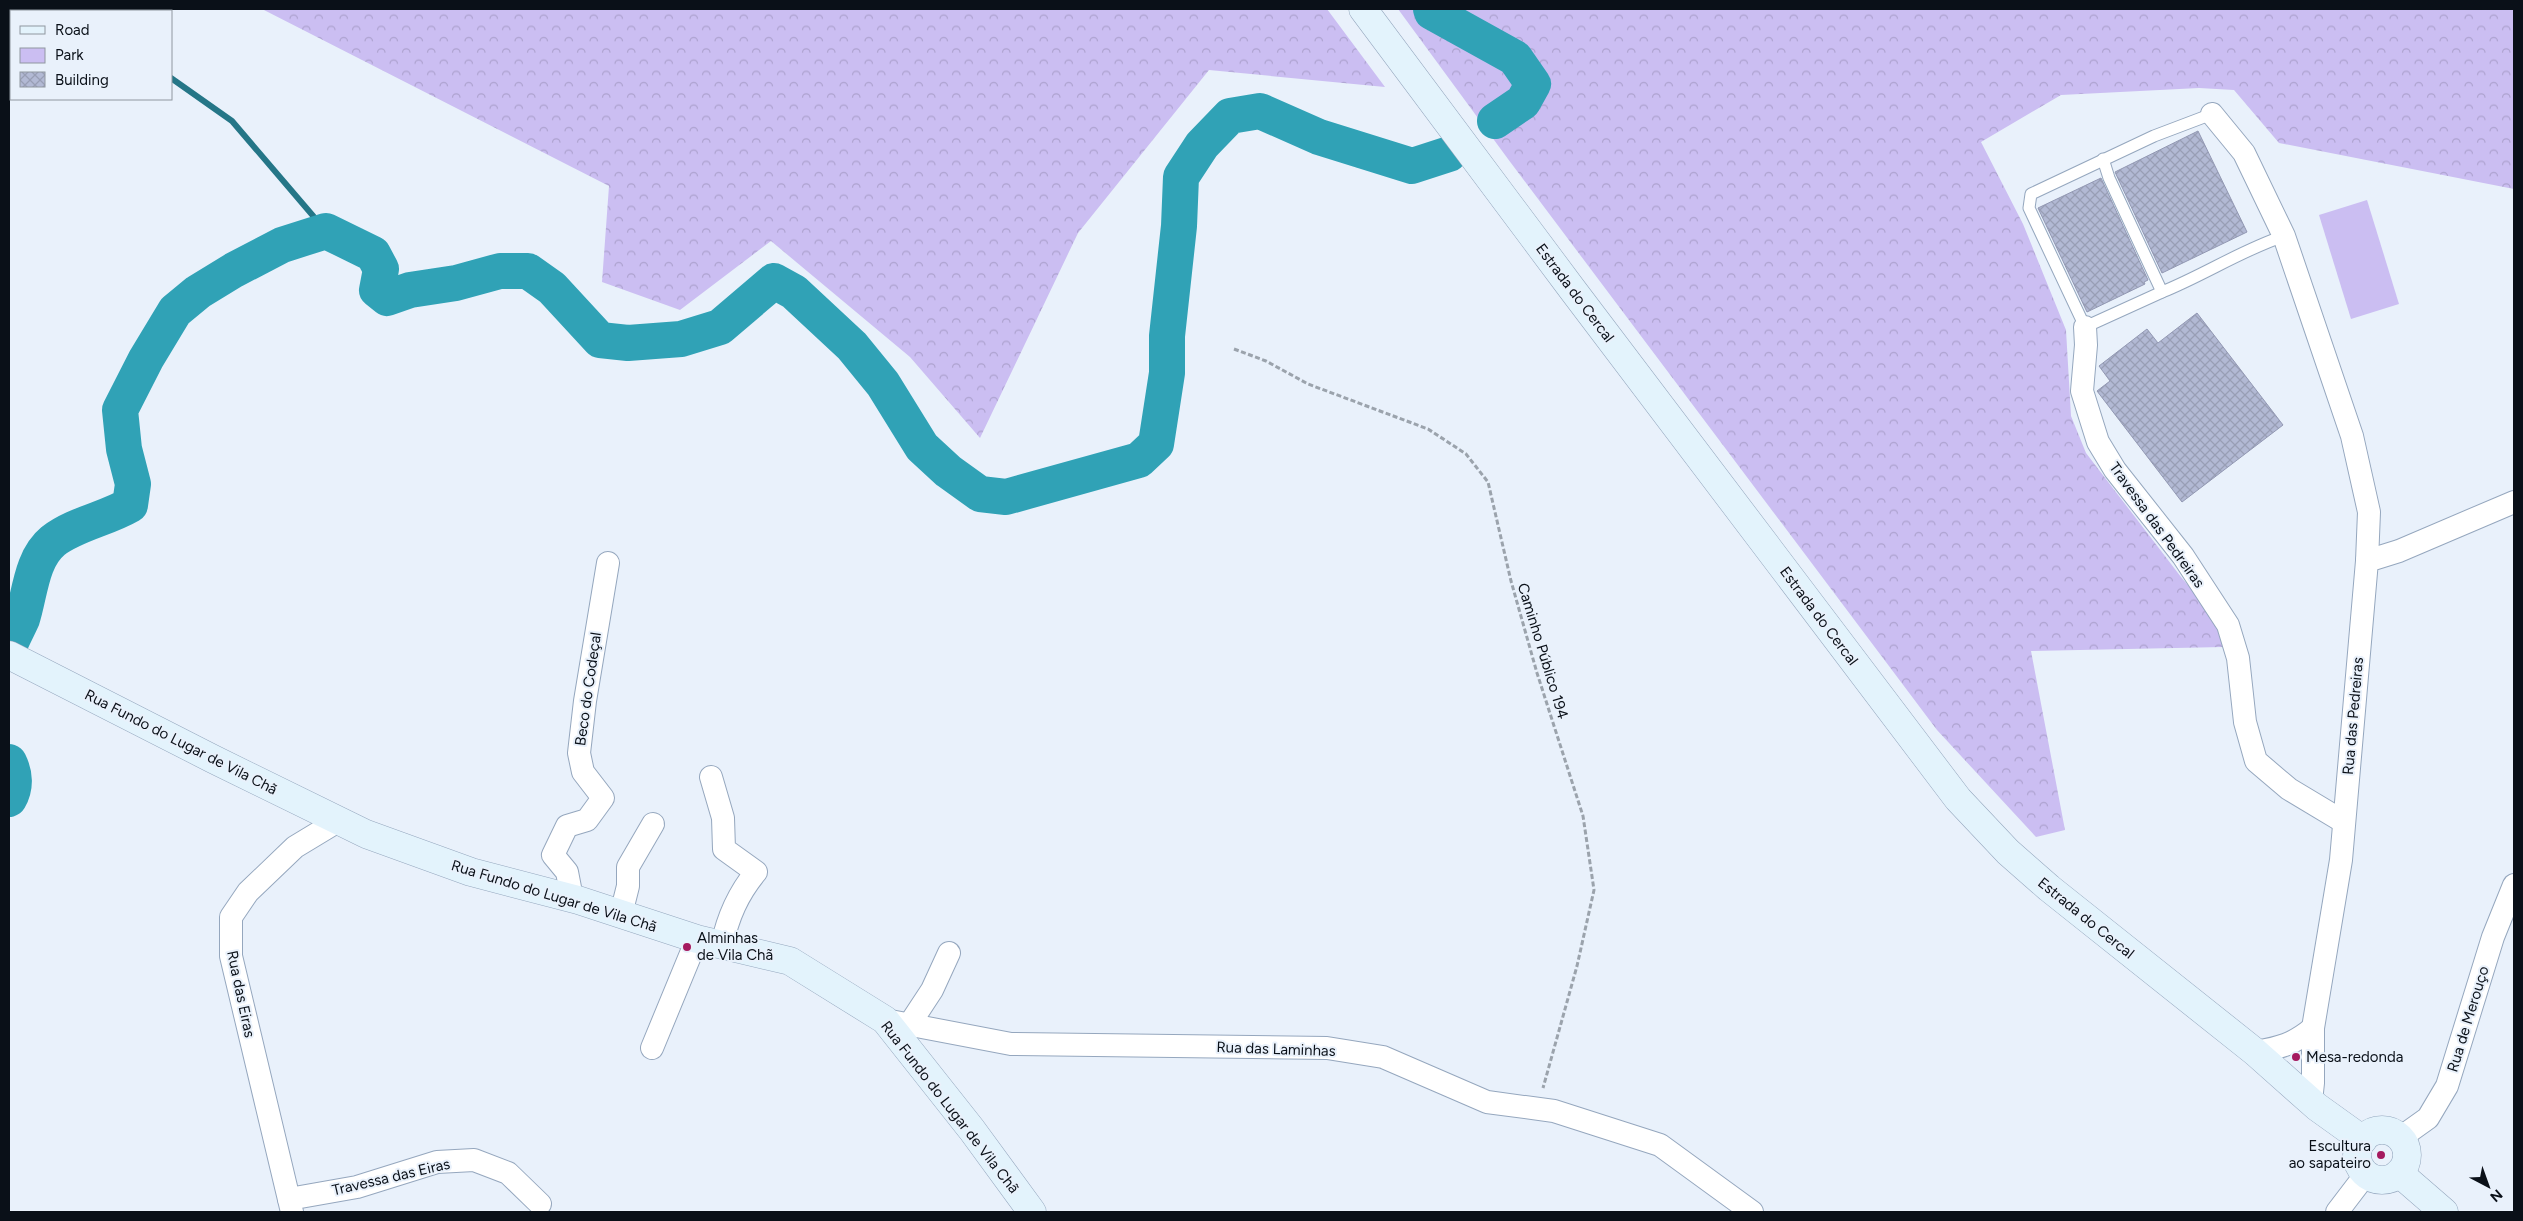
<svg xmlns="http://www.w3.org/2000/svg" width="2523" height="1221" font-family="Figtree,sans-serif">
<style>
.green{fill:#cbbef2}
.forest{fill:url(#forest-crowns)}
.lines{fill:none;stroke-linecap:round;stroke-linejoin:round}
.stream{stroke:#257687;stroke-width:6}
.river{stroke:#30a2b6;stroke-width:36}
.building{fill:url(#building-cross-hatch);stroke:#9298b3}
.lane-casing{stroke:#95a7be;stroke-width:13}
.street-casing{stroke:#95a7be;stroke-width:24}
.secondary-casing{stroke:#95a7be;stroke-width:29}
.path{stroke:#9ba3ac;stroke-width:3;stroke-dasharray:5 2.5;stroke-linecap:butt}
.lane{stroke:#fff;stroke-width:11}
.street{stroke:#fff;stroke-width:22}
.secondary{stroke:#e3f3fc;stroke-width:28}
.poi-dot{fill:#a5195e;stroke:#e9f1fb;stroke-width:2}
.labels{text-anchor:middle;stroke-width:4;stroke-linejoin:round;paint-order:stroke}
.street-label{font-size:15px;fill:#0a1018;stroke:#e9f1fb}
.poi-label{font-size:15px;fill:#0a1018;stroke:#e9f1fb;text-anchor:start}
</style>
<defs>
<pattern id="forest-crowns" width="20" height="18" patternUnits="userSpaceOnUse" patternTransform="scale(1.25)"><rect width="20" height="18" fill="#cbbef2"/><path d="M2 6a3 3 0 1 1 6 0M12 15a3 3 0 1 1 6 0" fill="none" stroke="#ada2cf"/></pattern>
<pattern id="building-cross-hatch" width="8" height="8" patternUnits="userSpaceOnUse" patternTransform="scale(1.25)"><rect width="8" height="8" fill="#b2b9d4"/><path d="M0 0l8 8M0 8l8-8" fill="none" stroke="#989eb5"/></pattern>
</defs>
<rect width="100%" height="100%" fill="#e9f1fb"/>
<path class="green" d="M2367,200L2399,304L2351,319L2319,215Z"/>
<g class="forest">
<path d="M262,9H1327L1385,87L1209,70L1078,233L980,438L910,357L771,241L680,310L602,282L609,186Z"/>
<path d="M1398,9H2514V189L2279,143L2234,90L2199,88L2061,95L1981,142L2023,224L2066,330L2071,416L2086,453L2181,577L2216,618L2223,647L2031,651L2065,830L2036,837L1937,730L1508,159Z"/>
</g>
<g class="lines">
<g class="stream">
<path d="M9,16L11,17"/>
<path d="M171,78L232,121L326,231"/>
</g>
<g class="river">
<path d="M1431,9L1432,12L1515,58L1533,84L1523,102L1495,121"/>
<path d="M9,647C13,637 18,628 22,619C30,594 31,559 53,541C75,524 106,519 130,505L133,484L124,449L120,410L146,359L175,311L198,292L234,270L282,245L326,231L373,254L381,269L377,290L387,298L410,290L456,283L500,271H528L552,288L600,340L628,343L681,339L720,327L774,281L794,292L852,346L883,384L922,447L948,471L980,494L1006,497L1139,460L1156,444L1167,373V336L1179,226L1181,177L1202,145L1230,116L1260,111L1319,137L1412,166L1449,154"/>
<path d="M9,762C15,774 16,787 9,799"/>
</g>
</g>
<g class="building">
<path d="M2198,131L2247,232L2162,273L2115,172Z"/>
<path d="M2101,178L2148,280L2144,282L2145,284L2087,312L2038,208Z"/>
<path d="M2197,313L2283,425L2182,502L2097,391L2110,381L2099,366L2147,329L2158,343Z"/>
</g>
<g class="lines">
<g class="lane-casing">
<g id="lane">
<path d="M2103,159L2109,178L2162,292C2204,275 2242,250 2284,236"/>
<path d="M2162,292L2085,327L2029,208L2031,194L2154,136L2212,114"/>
</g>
</g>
<g class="street-casing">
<g id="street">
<path d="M2212,114L2244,153L2284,236L2352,436L2369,512L2367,561"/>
<path d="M2085,327L2086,345L2082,391L2098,442L2115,470L2183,556L2228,625L2238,658L2245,722L2256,761L2289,789L2344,822"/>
<path d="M711,777L723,818L724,849L756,872C738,894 728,916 722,945"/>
<path d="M572,898L567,872L553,855L567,826L587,820L603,798L583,772L579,753L585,701L608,563"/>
<path d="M621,914L628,886V867L653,824"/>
<path d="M885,1020L1011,1044L1327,1048L1383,1057L1487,1102L1554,1111L1660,1145L1752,1212"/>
<path d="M909,1025L932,990L949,953"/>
<path d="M2313,1028L2341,860L2367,561L2399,551L2514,502"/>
<path d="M652,1048L697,939"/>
<path d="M2255,1052C2280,1048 2294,1044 2313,1028V1083L2311,1101"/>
<path d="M2400,1138L2428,1118L2447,1086L2493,937L2514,885"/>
<path d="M289,1199L357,1187L437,1162L474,1160L508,1173L540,1204"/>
<path d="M292,1212L231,956V917L248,892L295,847L338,821"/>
<path d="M2337,1212L2366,1174"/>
</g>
</g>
<g class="secondary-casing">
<g id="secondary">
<path d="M1363,9L1572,289L1958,799L2008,852L2049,888L2255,1052L2317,1107L2363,1140"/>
<path d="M9,655L213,759L366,834L471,872L578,900L697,939L790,961L885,1020L972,1130L1032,1212"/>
<circle cx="2382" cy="1155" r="25"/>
<path d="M2399,1173L2444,1212"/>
</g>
</g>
<path class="path" d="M1234,349L1266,361L1308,384L1428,429L1466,454L1488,482L1511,581L1537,673L1583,816L1594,890L1577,966L1543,1088"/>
<use href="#lane" class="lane"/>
<use href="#street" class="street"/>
<use href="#secondary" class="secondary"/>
</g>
<g class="poi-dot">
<circle cx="687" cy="947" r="5"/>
<circle cx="2296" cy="1057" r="5"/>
<circle cx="2381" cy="1155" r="5"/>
</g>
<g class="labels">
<g class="street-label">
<text transform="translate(1575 293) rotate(53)" y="5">Estrada do Cercal</text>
<text transform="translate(2157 525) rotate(54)" y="5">Travessa das Pedreiras</text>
<text transform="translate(1819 616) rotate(53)" y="5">Estrada do Cercal</text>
<text transform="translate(1543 651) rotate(73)" y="5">Caminho Público 194</text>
<text transform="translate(588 689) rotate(-82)" y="5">Beco do Codeçal</text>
<text transform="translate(2353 716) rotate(-85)" y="5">Rua das Pedreiras</text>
<text transform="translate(181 742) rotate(27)" y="5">Rua Fundo do Lugar de Vila Chã</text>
<text transform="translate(554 896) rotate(17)" y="5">Rua Fundo do Lugar de Vila Chã</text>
<text transform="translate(2086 918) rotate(39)" y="5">Estrada do Cercal</text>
<text transform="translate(241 994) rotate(78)" y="5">Rua das Eiras</text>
<text transform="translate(2468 1019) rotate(-73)" y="5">Rua de Merouço</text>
<text transform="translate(1276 1049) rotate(2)" y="5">Rua das Laminhas</text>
<text transform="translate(950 1107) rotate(52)" y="5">Rua Fundo do Lugar de Vila Chã</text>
<text transform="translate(391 1177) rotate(-13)" y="5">Travessa das Eiras</text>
</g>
<g class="poi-label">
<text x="697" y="943">Alminhas<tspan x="697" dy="17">de Vila Chã</tspan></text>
<text x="2306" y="1062">Mesa-redonda</text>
<text x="2371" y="1151" text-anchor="end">Escultura<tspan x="2371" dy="17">ao sapateiro</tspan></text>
</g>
</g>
<rect width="2523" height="1221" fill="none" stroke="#0a1018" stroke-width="20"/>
<rect x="10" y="10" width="162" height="90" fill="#e9f1fb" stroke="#9097a0"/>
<rect x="20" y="26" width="25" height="8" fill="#e3f3fc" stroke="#9097a0"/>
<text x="55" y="35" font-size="15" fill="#0a1018">Road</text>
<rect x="20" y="48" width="25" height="15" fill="#cbbef2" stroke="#9097a0"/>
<text x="55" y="60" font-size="15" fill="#0a1018">Park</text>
<rect x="20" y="72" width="25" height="15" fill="url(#building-cross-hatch)" stroke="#9097a0"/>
<text x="55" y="85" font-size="15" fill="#0a1018">Building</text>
<g transform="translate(2488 1186) rotate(139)" stroke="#e9f1fb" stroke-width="4" paint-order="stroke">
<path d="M0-4L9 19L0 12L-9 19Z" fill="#0a1018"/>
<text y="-8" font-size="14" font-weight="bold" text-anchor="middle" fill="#0a1018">N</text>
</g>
</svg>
